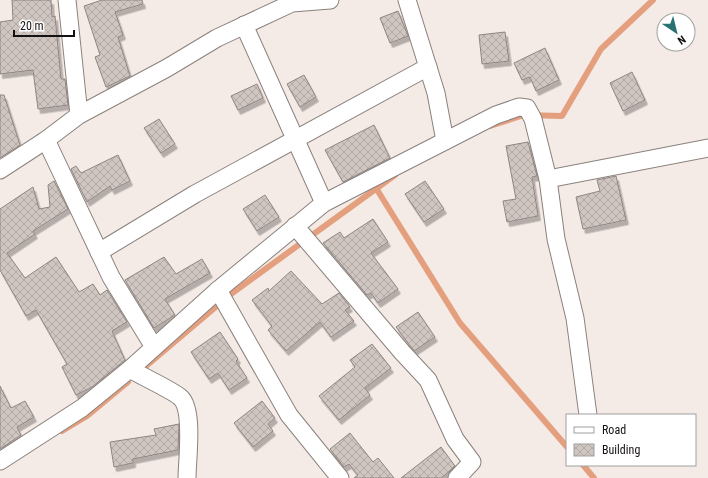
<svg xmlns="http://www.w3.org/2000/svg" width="708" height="478" font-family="'Roboto Condensed',sans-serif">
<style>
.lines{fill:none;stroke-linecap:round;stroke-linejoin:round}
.stream{stroke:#e4a07e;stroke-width:6}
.building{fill:url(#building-cross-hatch);stroke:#8e8581;filter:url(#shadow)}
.street-casing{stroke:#8a817d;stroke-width:19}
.street{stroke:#fff;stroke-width:17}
</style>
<defs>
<pattern id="building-cross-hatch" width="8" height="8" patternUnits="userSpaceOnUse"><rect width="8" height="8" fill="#d0c6c1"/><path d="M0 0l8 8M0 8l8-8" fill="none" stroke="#b2a9a5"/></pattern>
<filter id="shadow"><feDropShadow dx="2.5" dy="4.5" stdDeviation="0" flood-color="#0004"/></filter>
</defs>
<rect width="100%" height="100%" fill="#f5ebe6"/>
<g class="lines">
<g class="stream">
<path d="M490,126L524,115L562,116L601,49L653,0"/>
<path d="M376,188L460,323L567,447"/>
<path d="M139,372L231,294L395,175"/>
<path d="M62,431L87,416L128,382"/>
<path d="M583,465L594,478"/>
</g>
</g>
<g class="building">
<path d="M12,0H51L52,17L55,16L61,79H65L68,105L38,109L33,70L0,74V22L13,20Z"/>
<path d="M102,0H142L143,4L115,12L123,35L118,37L130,76L106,87L95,57L100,55L84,6Z"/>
<path d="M398,11L408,36L390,43L380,18Z"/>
<path d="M505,32L509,61L482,64L479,35Z"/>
<path d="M545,48L559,80L536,91L530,77L522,80L514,63Z"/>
<path d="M632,72L645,100L623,111L610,83Z"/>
<path d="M304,75L316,97L300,107L287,84Z"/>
<path d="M257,84L263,98L238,110L231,96Z"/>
<path d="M0,95H4L20,145L0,158Z"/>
<path d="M159,119L175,144L161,153L144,128Z"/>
<path d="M374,125L390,158L343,182L325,150Z"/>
<path d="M528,142L537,176L532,177L538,216L507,222L503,201L516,199L506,146Z"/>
<path d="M118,155L130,181L112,190L110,186L87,202L71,169L76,166L81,173Z"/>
<path d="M616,176L626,220L583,229L576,197L600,191L597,180Z"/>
<path d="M54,181L68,209L33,231L35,234L7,253L25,278L56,257L79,292L93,284L100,295L107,290L127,322L112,331L125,360L92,387L76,395L62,367L67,364L36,310L26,316L0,270V209L33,187L39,209L50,207L48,185Z"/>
<path d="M425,181L444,209L424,222L405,194Z"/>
<path d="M265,195L279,217L257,231L243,209Z"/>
<path d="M373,219L388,242L371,253L398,289L378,303L371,293L367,295L323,243L340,232L344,238Z"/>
<path d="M164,257L176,274L202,259L210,273L165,299L175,315L154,328L125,280Z"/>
<path d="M291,271L322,304L339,293L350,307L345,310L354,321L331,337L320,322L286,351L268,330L272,326L252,300L268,288L269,291Z"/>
<path d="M418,312L435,337L414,351L396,327Z"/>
<path d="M220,332L238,359L236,361L247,378L229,390L218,373L209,379L191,352Z"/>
<path d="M372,344L391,368L365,388L370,395L339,420L319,396L355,367L350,360Z"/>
<path d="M0,386L11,408L25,401L34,417L17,427L21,435L0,449Z"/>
<path d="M262,401L275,418L268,424L273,431L253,447L234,423Z"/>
<path d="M179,424L178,450L133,459V463L114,467L110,442L156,435L154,429Z"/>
<path d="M350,433L373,462L378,458L394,478H354L358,475L349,464L344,467L330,449Z"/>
<path d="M441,447L455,466L450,471L441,478H401Z"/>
</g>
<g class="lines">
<g class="street-casing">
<g id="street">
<path d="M67,0L79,115"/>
<path d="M407,0L436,93L445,141"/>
<path d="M244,25L324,203"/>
<path d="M46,140L111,277L154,347"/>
<path d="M0,170L46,140L79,115L167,68L217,38L292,3L330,0"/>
<path d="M548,179L708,148"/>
<path d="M295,226L402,352L428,380L455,439L472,462L457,478"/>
<path d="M99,252L195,194L428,67"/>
<path d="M218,290L289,415L340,478"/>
<path d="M130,369C141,376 174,391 181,398C194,411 187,460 187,478"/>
<path d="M0,461L82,408L130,369L218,290L324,203L496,115L519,107L527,108L533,119L548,179L556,239L575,318L588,415"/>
</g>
</g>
<use href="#street" class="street"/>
</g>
<rect x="566" y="414" width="130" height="52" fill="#ffffff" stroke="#a1a09f"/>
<rect x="574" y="427" width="20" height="6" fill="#ffffff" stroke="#a1a09f"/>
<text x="602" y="434" font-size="12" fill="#141110">Road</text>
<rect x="574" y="444" width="20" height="12" fill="url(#building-cross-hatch)" stroke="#a1a09f"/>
<text x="602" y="454" font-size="12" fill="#141110">Building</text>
<g transform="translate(676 32) rotate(145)"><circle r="19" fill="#ffffff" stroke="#a1a09f"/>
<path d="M0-3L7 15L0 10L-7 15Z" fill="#287372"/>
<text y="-6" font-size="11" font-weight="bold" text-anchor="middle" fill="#141110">N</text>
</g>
<path d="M14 30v6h60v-6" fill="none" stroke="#141110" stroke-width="2"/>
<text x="20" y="30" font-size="12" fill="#141110" stroke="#ffffff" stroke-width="3" paint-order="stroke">20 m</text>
</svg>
